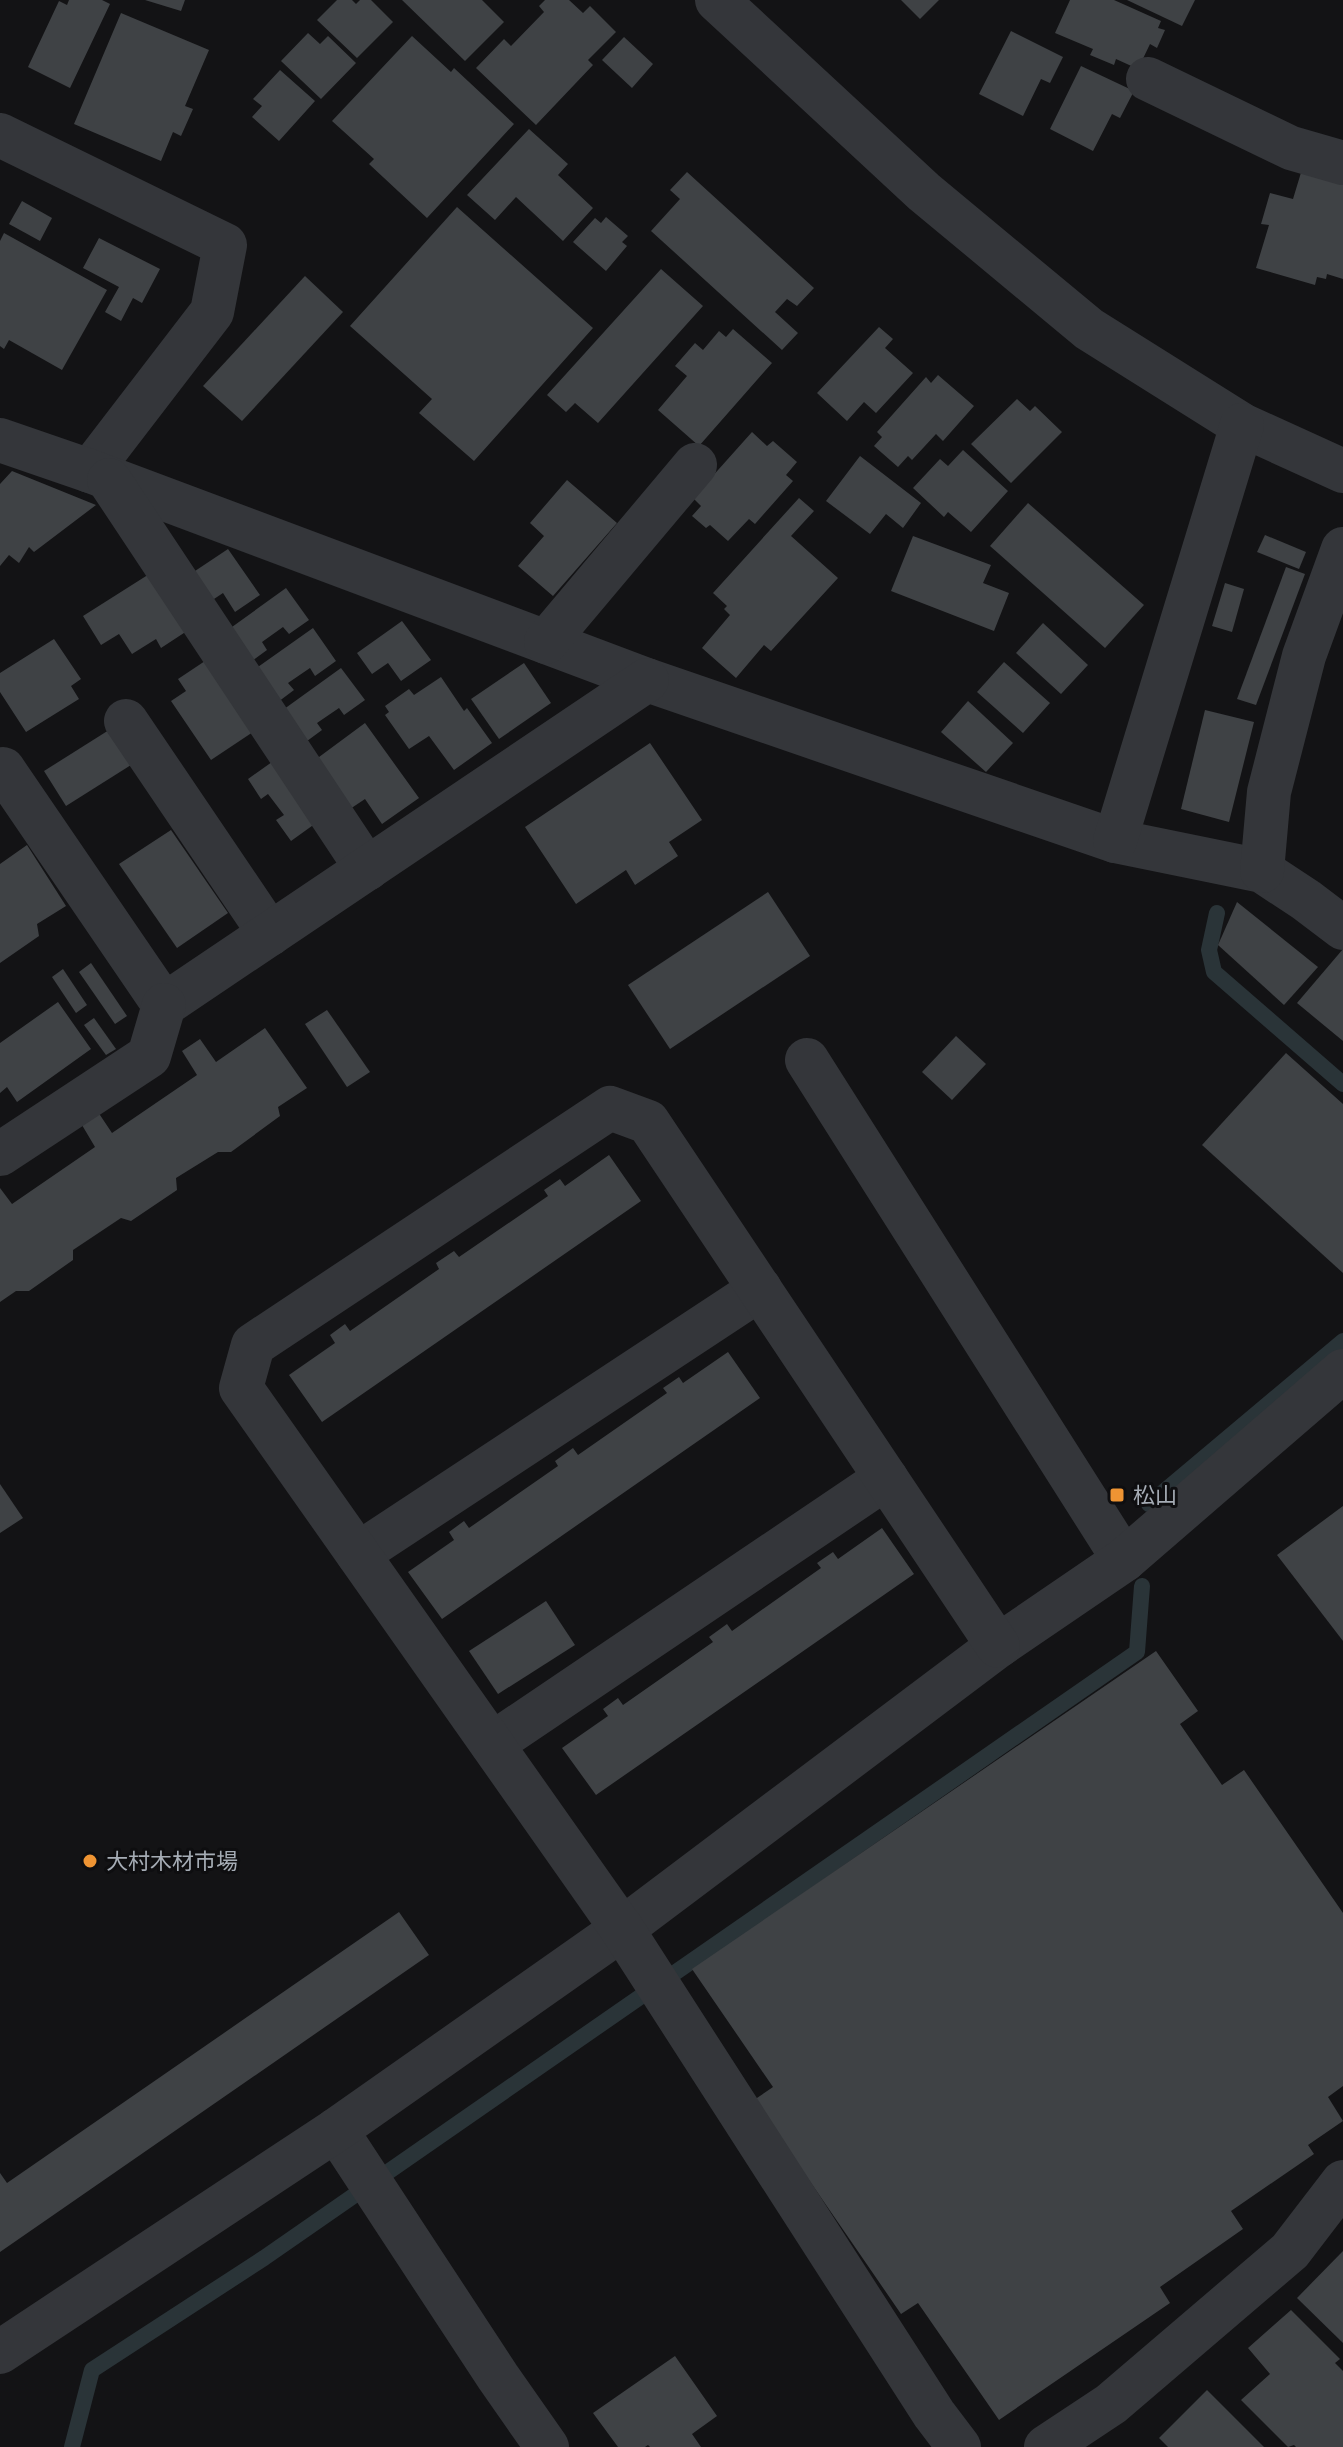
<svg xmlns="http://www.w3.org/2000/svg" width="1343" height="2447" font-family="Figtree,'Noto Sans JP',sans-serif">
<style>
.lines{fill:none;stroke-linecap:round;stroke-linejoin:round}
.stream{stroke:#2a3438;stroke-width:16}
.building{fill:#3f4245}
.minor{stroke:#34363a;stroke-width:44}
.poi-dot{fill:#ee9433;stroke:#0e0e10;stroke-width:3}
.labels{text-anchor:middle;stroke-width:6;stroke-linejoin:round;paint-order:stroke}
.poi-label{font-size:22px;fill:#a5acb5;stroke:#0e0e10;text-anchor:start}
</style>
<rect width="100%" height="100%" fill="#131315"/>
<g class="lines">
<g class="stream">
<path d="M1217,913L1209,950L1214,972L1343,1084"/>
<path d="M1149,1504L1343,1341"/>
<path d="M72,2447L92,2370L264,2258L1137,1652L1142,1586"/>
</g>
</g>
<g class="building">
<path d="M69,0H102L110,4L70,88L28,67L59,1L67,5Z"/>
<path d="M145,0H185L181,11Z"/>
<path d="M337,0H352L356,4L360,0H371L393,22L357,58L317,20Z"/>
<path d="M402,0H482L504,22L465,61Z"/>
<path d="M545,0H569L583,13L590,6L616,32L588,60L593,65L536,125L476,68L504,39L511,46L544,12L539,6Z"/>
<path d="M901,0H939L920,19Z"/>
<path d="M1070,0H1114L1161,21L1158,28L1165,30L1157,48L1150,44L1138,69L1116,59L1114,65L1090,55L1093,49L1055,33Z"/>
<path d="M1127,0H1195L1182,26Z"/>
<path d="M121,13L209,50L185,106L193,109L181,136L173,132L161,161L74,124Z"/>
<path d="M1011,31L1063,57L1050,83L1041,79L1023,116L979,94Z"/>
<path d="M308,33L320,44L328,36L356,63L321,99L281,61Z"/>
<path d="M412,36L451,72L454,68L514,124L427,218L369,164L374,159L332,121Z"/>
<path d="M624,37L653,64L632,88L602,60Z"/>
<path d="M1081,66L1134,91L1120,118L1112,114L1093,151L1050,129Z"/>
<path d="M280,70L315,101L279,141L252,117L262,106L253,99Z"/>
<path d="M529,129L568,164L558,175L593,208L563,241L516,197L495,220L467,195Z"/>
<path d="M1303,166L1343,178V279L1327,274L1326,279L1317,277L1315,285L1256,268L1269,225L1261,224L1270,193L1293,199Z"/>
<path d="M687,172L814,288L797,306L787,299L775,312L798,333L782,350L651,231L680,199L670,190Z"/>
<path d="M22,201L52,218L40,241L9,224Z"/>
<path d="M457,207L593,328L474,461L419,413L432,399L350,326Z"/>
<path d="M606,217L628,236L622,242L627,246L606,271L573,242L595,218L601,223Z"/>
<path d="M4,233L107,290L62,370L9,340L4,349L0,346V241Z"/>
<path d="M99,238L160,269L142,303L133,298L121,321L105,312L119,287L83,268Z"/>
<path d="M661,269L703,306L598,423L575,403L566,412L547,395Z"/>
<path d="M305,276L343,312L242,421L203,386Z"/>
<path d="M879,327L893,339L885,348L913,373L876,413L864,402L847,421L817,393Z"/>
<path d="M733,329L772,363L699,446L658,410L687,376L675,366L695,343L703,350L719,331L726,337Z"/>
<path d="M938,375L974,406L943,441L936,434L912,460L908,456L898,467L874,446L882,437L877,432L926,377L931,383Z"/>
<path d="M1017,399L1030,411L1035,406L1062,432L1011,483L971,444Z"/>
<path d="M752,432L767,446L773,441L797,462L786,475L793,481L755,524L749,519L728,541L710,525L706,528L692,516L701,506L693,498Z"/>
<path d="M963,450L1008,491L971,532L948,512L944,517L913,488L940,459L948,466Z"/>
<path d="M860,456L921,503L903,528L886,514L870,534L826,501Z"/>
<path d="M12,471L96,505L34,552L29,547L19,563L9,555L0,566V484Z"/>
<path d="M567,480L617,523L553,596L518,566L544,536L530,523Z"/>
<path d="M799,498L814,511L791,536L838,578L771,651L764,645L736,678L702,648L730,615L724,609L727,606L713,593Z"/>
<path d="M1028,503L1144,605L1105,648L990,546Z"/>
<path d="M1265,535L1306,552L1299,569L1257,552Z"/>
<path d="M913,536L991,565L983,583L1009,593L994,631L891,591Z"/>
<path d="M228,549L260,595L235,612L223,593L208,603L189,575Z"/>
<path d="M1286,567L1305,574L1256,705L1237,699Z"/>
<path d="M154,571L190,629L161,648L156,639L132,654L119,634L101,645L83,616Z"/>
<path d="M1225,583L1244,589L1232,632L1212,626Z"/>
<path d="M286,588L309,620L289,634L283,627L262,642L267,650L248,664L225,632Z"/>
<path d="M402,621L431,660L401,681L388,663L372,674L357,653Z"/>
<path d="M1043,623L1088,665L1061,694L1016,653Z"/>
<path d="M313,628L336,661L315,676L310,668L288,683L294,690L274,705L251,672Z"/>
<path d="M54,639L81,679L71,686L79,699L26,732L0,692V673Z"/>
<path d="M211,657L259,728L211,760L171,701L186,691L178,679Z"/>
<path d="M1004,662L1050,703L1023,733L977,692Z"/>
<path d="M524,663L551,703L499,739L471,699Z"/>
<path d="M341,668L365,700L344,715L339,708L317,723L322,730L303,744L280,712Z"/>
<path d="M441,677L464,711L467,708L492,743L454,770L429,736L409,749L385,715L389,712L385,706L409,689L414,695Z"/>
<path d="M968,701L1013,743L986,772L941,732Z"/>
<path d="M1205,710L1254,722L1229,822L1181,809Z"/>
<path d="M365,723L419,798L382,824L365,799L350,809L315,760Z"/>
<path d="M109,730L131,765L66,806L44,771Z"/>
<path d="M650,743L702,820L669,842L678,856L635,885L626,870L576,904L525,827Z"/>
<path d="M279,757L323,818L291,841L276,820L284,815L268,794L261,799L248,779Z"/>
<path d="M171,830L228,913L177,948L119,864Z"/>
<path d="M27,845L66,906L37,924L39,936L0,963V864Z"/>
<path d="M768,892L810,956L670,1049L628,985Z"/>
<path d="M1237,902L1318,967L1284,1005L1218,945Z"/>
<path d="M1343,949V1041L1297,1003Z"/>
<path d="M91,963L127,1016L115,1024L79,972Z"/>
<path d="M63,969L87,1005L76,1013L52,977Z"/>
<path d="M58,1002L91,1049L17,1102L7,1087L0,1093V1043Z"/>
<path d="M327,1010L370,1072L347,1087L305,1024Z"/>
<path d="M94,1018L116,1049L106,1055L84,1025Z"/>
<path d="M265,1028L307,1088L278,1107L280,1116L231,1152H218L176,1178L177,1190L131,1221L121,1218L73,1250V1260L29,1291H16L0,1302V1188L12,1204L95,1147L79,1120L96,1109L112,1133L197,1075L182,1051L200,1039L216,1062Z"/>
<path d="M956,1036L986,1064L952,1100L922,1072Z"/>
<path d="M1286,1053L1343,1104V1273L1202,1145Z"/>
<path d="M609,1155L641,1201L322,1422L289,1375L335,1343L330,1335L345,1324L350,1331L439,1269L436,1263L454,1251L459,1257L548,1196L544,1190L560,1179L565,1186Z"/>
<path d="M728,1352L760,1398L442,1619L408,1572L454,1540L449,1532L464,1521L469,1528L558,1466L555,1461L573,1448L578,1455L667,1393L663,1388L679,1377L683,1383Z"/>
<path d="M0,1484L23,1518L0,1533Z"/>
<path d="M1343,1506V1641L1277,1555Z"/>
<path d="M882,1528L914,1574L596,1795L562,1748L608,1716L603,1709L618,1698L623,1705L713,1642L709,1637L727,1624L732,1631L821,1568L817,1563L833,1552L838,1559Z"/>
<path d="M546,1601L575,1645L498,1694L469,1651Z"/>
<path d="M1156,1651L1198,1711L1180,1724L1222,1785L1244,1770L1343,1913V2086L1328,2097L1343,2121L1308,2145L1314,2154L1231,2211L1243,2229L1160,2287L1170,2303L999,2420L918,2303L901,2314L754,2100L773,2087L692,1969Z"/>
<path d="M399,1912L429,1955L0,2252V2173L7,2183Z"/>
<path d="M1343,2251V2343L1297,2298Z"/>
<path d="M1291,2310L1340,2359L1335,2363L1343,2371V2447H1296L1294,2445L1288,2447L1241,2400L1270,2374L1248,2348Z"/>
<path d="M675,2356L717,2416L692,2434L701,2447H650L648,2445L645,2447H618L593,2413Z"/>
<path d="M1207,2390L1264,2447H1168L1159,2438Z"/>
</g>
<g class="lines">
<g class="minor">
<path d="M717,0L924,192L1089,329L1242,425L1343,471"/>
<path d="M1148,79L1291,148L1343,163"/>
<path d="M0,135L225,245L212,312L90,471"/>
<path d="M0,440L90,471L647,680L1115,841L1262,871L1306,900L1343,928"/>
<path d="M109,480L367,869"/>
<path d="M546,642L695,465"/>
<path d="M126,721L270,934"/>
<path d="M3,769L164,1005L647,680"/>
<path d="M1115,841L1242,425"/>
<path d="M1262,871L1269,792L1304,656L1343,549"/>
<path d="M807,1060L1124,1560"/>
<path d="M0,1154L149,1056L164,1005"/>
<path d="M358,1554L760,1289"/>
<path d="M492,1744L886,1478"/>
<path d="M336,2130L498,2377L547,2447"/>
<path d="M0,2352L336,2130L622,1929L998,1646L1124,1560L1343,1371"/>
<path d="M959,2447L934,2414L622,1929L241,1388L253,1345L610,1108L648,1122L998,1646"/>
<path d="M1046,2447L1111,2404L1290,2251L1343,2182"/>
</g>
</g>
<g class="poi-dot">
<rect x="1109" y="1487" width="16" height="16" rx="4"/>
<circle cx="90" cy="1861" r="8"/>
</g>
<g class="labels">
<g class="poi-label">
<text x="1133" y="1503">松山</text>
<text x="106" y="1869">大村木材市場</text>
</g>
</g>
</svg>
